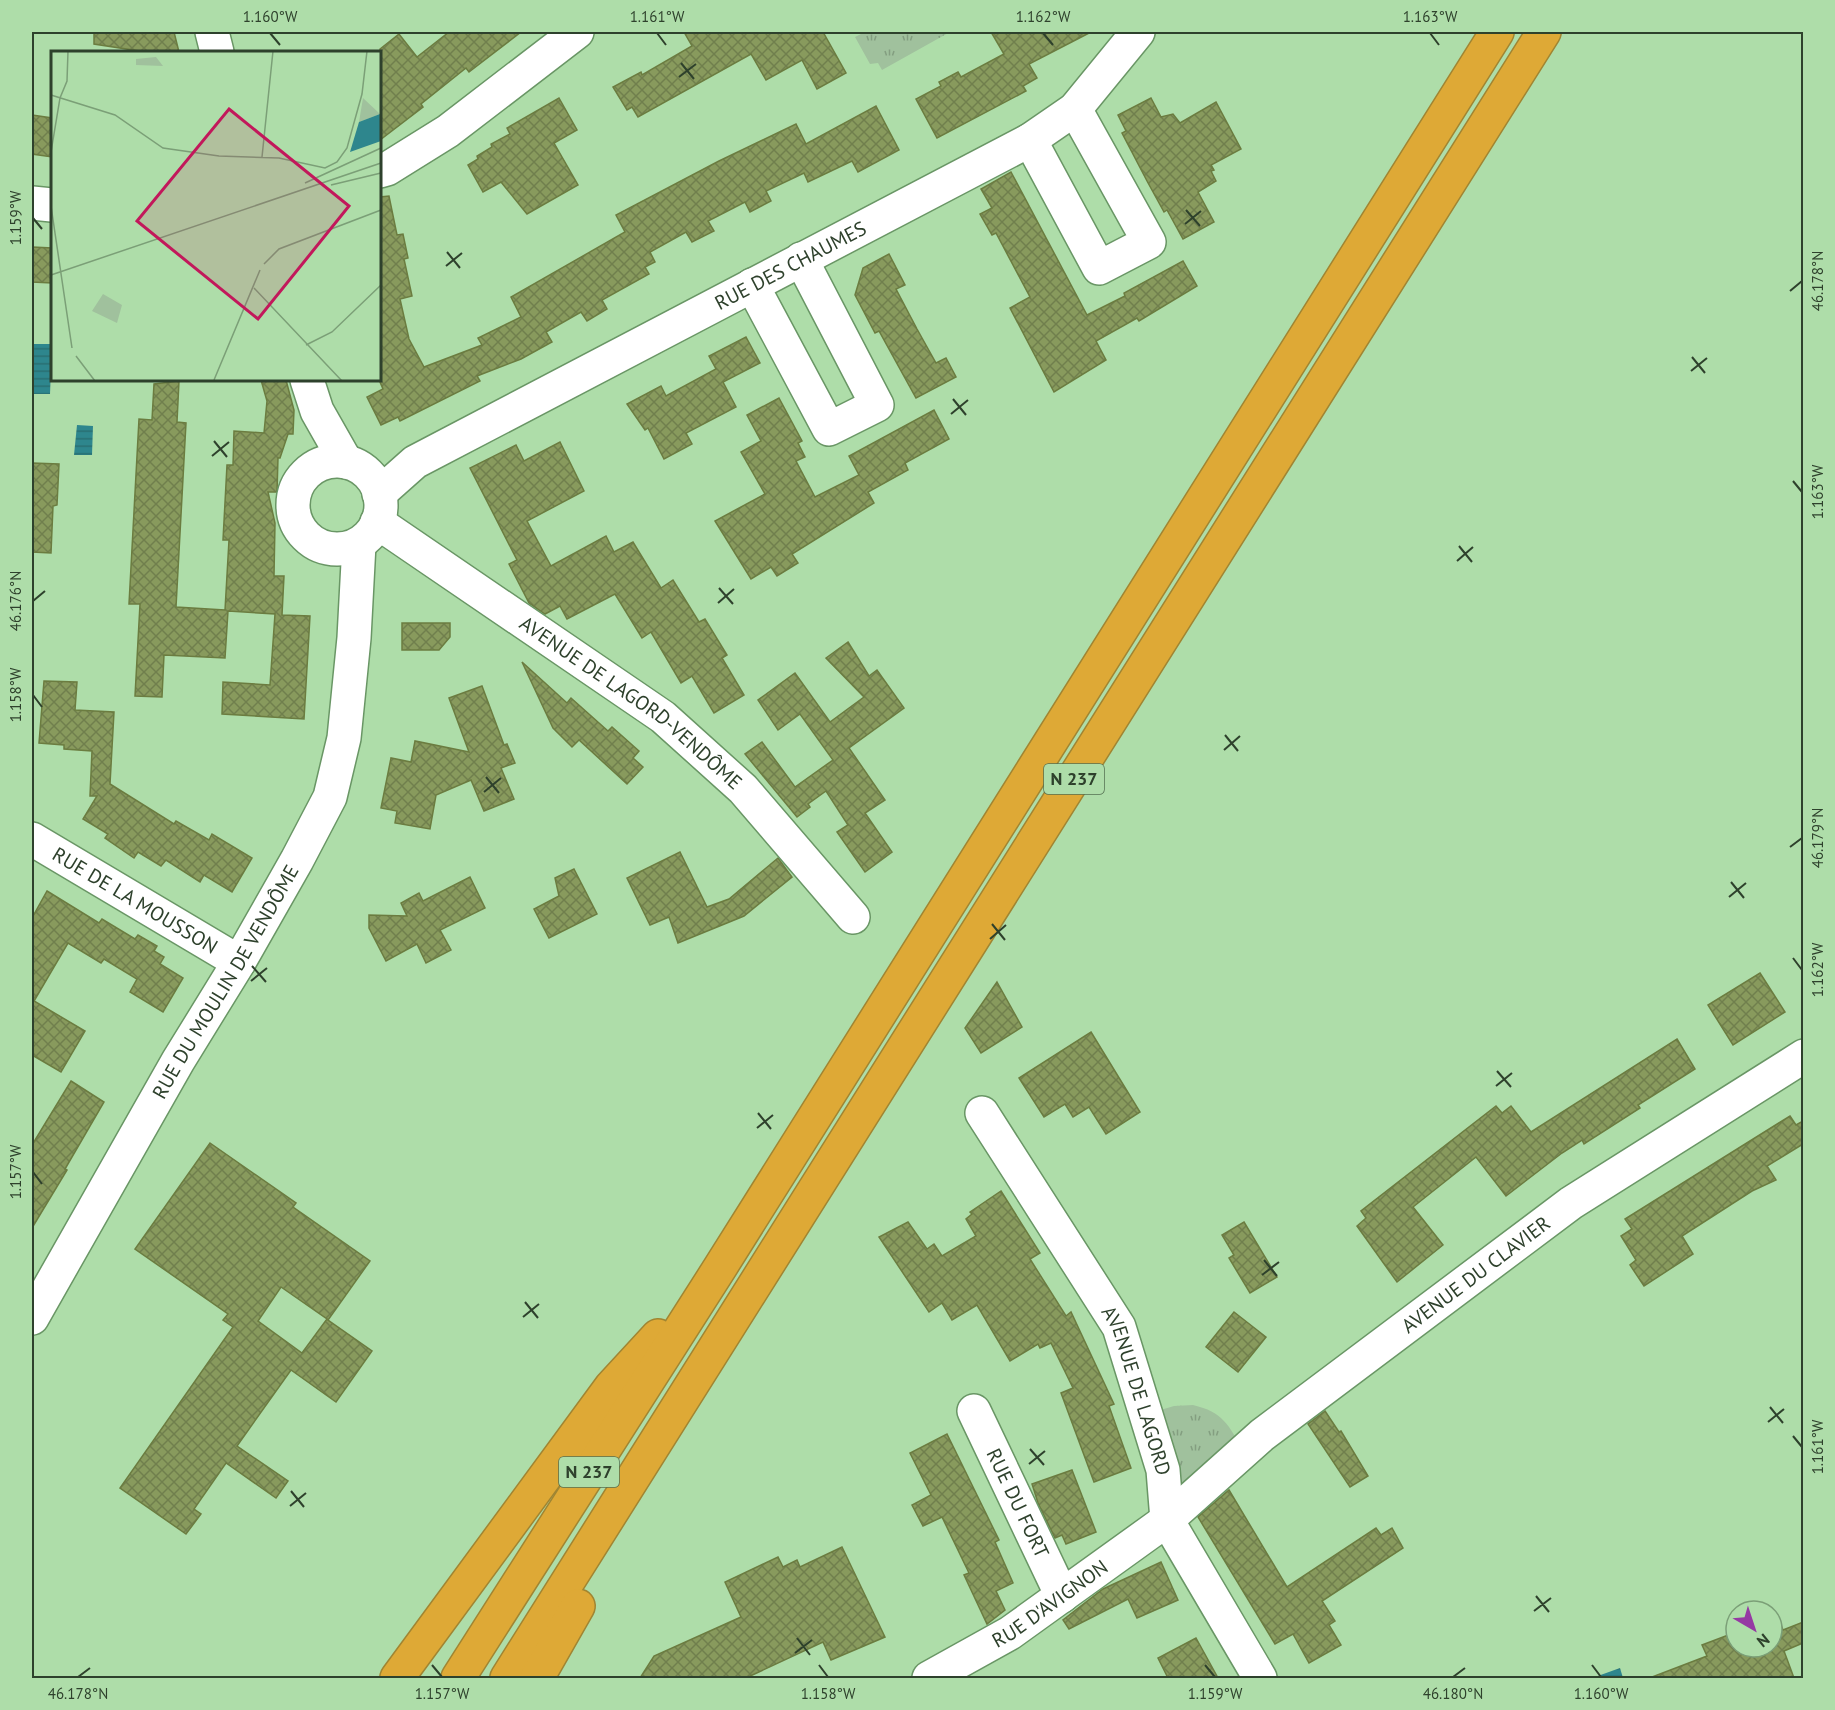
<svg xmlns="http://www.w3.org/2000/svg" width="1835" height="1710" font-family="'PT Sans',sans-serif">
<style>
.grass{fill:url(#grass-tufts)}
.water{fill:url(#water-rules)}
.building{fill:url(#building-cross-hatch);stroke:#6b7c40;stroke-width:1.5;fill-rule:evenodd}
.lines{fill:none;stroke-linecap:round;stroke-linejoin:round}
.minor-casing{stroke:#699665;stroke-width:36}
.highway-casing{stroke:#a08532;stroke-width:36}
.minor{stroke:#fff;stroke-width:33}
.highway{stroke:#dea936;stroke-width:33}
.ticks{fill:none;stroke:#2e412c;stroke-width:2}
.labels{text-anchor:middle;stroke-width:6;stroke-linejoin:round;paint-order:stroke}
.shield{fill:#aedda9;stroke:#547052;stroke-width:1.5}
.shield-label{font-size:18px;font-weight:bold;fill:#2e412c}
.street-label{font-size:20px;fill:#2e412c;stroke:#aedda9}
.inset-road{fill:none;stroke:#7b9f77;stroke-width:1.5}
.view{fill:#c2185b;fill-opacity:0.15;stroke:#c2185b;stroke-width:3}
.inset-edge{fill:none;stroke:#2e412c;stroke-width:3}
.neatline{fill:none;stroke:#2e412c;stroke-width:2}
.ticks-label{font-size:15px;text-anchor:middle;fill:#2e412c}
</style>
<defs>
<pattern id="grass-tufts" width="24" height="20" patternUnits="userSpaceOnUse" patternTransform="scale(1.5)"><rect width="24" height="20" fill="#a0c19d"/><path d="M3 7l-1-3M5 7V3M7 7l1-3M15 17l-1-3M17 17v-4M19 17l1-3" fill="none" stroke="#839e80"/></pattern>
<pattern id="water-rules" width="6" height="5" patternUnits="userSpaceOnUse" patternTransform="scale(1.5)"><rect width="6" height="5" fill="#2e868d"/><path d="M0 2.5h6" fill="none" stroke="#286f73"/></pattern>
<pattern id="building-cross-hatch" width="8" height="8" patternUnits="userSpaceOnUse" patternTransform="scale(1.5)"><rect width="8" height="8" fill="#889a5d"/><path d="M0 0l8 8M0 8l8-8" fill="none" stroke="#707f4d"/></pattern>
</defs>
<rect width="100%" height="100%" fill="#aedda9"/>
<g class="grass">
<path d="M865,32H950L882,70L878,63L870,64L855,37Z"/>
<path d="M1193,1405C1223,1412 1229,1425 1243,1451L1167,1520L1147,1414L1174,1406Z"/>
</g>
<g class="water">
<path d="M32,344H52L50,394H32Z"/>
<path d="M77,425L93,426L92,455H74Z"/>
<path d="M1620,1668L1623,1678H1596L1595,1677Z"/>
</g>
<g class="building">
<path d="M94,32H174L179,52H139V51L94,44Z"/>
<path d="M449,32H521L469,72L466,68L421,104L423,107L380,140V49L399,34L417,57Z"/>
<path d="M684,32H823L846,73L817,89L802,60L766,80L751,54L638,117L632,107L627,110L613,87L641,72L642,75L692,46Z"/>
<path d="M991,32H1091L1029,64L1037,78L1023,86L1026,91L937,138L916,99L941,86L939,82L958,72L961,77L1004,54Z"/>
<path d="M559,98L577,130L554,143L578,185L527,214L501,182L483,192L468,165L478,159L477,156L492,147L491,144L510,134L507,128Z"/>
<path d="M1151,98L1161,117L1173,114L1180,123L1216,102L1241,149L1211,165L1214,170L1211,171L1216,181L1198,192L1214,222L1183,239L1167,210L1164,212L1147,181L1122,133L1126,131L1118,115Z"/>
<path d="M876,106L899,150L858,172L852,161L808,182L804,173L766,191L771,201L750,212L745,202L708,221L714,231L692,242L686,232L650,252L655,262L645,267L649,274L602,300L607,309L587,321L581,312L546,332L552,342L521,359L477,376L480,381L400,421L398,417L381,425L367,397L383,389L380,382V197L389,196L397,235L403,234L408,258L404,259L412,296L400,299L409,339L424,367L482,345L478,338L521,317L511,297L625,232L616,215L719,161L796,124L806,144Z"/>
<path d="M32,115L52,118V157L32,154Z"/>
<path d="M1011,172L1087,315L1125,296L1124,293L1183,261L1197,286L1139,321L1137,318L1096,341L1106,360L1054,392L1010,308L1030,297L996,233L992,235L980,214L992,208L981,189Z"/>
<path d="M32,247L52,248V283L32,282Z"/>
<path d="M889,254L905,285L896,289L917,329L936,363L946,358L956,377L916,398L879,331L875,333L855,295L863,268Z"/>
<path d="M746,337L760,363L723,382L736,407L686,433L692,444L664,459L648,428L645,430L627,404L661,386L666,396L716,369L709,356Z"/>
<path d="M261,380H286L294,410L293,434H288L280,458H278L277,492H268L275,523L274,576H284L282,615L310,616L304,719L222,714L223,682L270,685L275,614L228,611L225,658L164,655L162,697L135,696L140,604H129L139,419L152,420L154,384L179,381L177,422L186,423L176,607L225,610L229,540H223L227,465H233L234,431L264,433L267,401Z"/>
<path d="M779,398L802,441L798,443L805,457L796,461L815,497L859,475L849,456L934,410L949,439L905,463L908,470L868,492L874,503L792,554L798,563L777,576L771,567L751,579L715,521L765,494L741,452L761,441L747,415Z"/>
<path d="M560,442L584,491L527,521L551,566L606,536L614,552L633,542L661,588L673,580L699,622L705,619L727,655L722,658L744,695L714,713L692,676L681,683L651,632L642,638L615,594L567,619L560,606L545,614L529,603L509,564L517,560L470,468L516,445L524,461Z"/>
<path d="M32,463L59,464L57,505L53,506L51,553L32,552Z"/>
<path d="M402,623H450V637L439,650H402Z"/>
<path d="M848,642L869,676L877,670L904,708L849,748L885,800L865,813L892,852L865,872L837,832L848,825L826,791L808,804L810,807L797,817L745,754L762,742L795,787L833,760L800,714L778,730L758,700L795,673L830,722L864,697L826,658Z"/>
<path d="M522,662L567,703L571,698L608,731L612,727L639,751L633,758L643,767L627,784L579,740L572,747L553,728Z"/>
<path d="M44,681L77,682L75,710L114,712L110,784L174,824L176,821L209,840L212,834L252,858L232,892L204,875L200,882L166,860L161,866L138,852L134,858L105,838L108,834L83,819L97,796H90L92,751L64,749V745L39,743Z"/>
<path d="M482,686L504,745L507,744L515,763L501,768L514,799L484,811L471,780L436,795L430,829L395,823L397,811L381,808L391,758L411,762L415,741L469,752L449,698Z"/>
<path d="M680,852L707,907L729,899L778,858L792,877L744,916L678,943L669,917L650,925L627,878Z"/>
<path d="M574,869L597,914L549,938L534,909L559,896L555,878Z"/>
<path d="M470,877L485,908L440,930L451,950L426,963L417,944L386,961L369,928V915L407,916L401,903L419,893L423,901Z"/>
<path d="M47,891L99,923L102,919L135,939L138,935L157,946L154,951L164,957L160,964L183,978L163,1012L130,992L137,979L104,959L101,963L68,943L34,1001L85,1031L61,1072L32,1055V918Z"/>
<path d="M1760,973L1785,1012L1733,1045L1708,1005Z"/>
<path d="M997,982L1022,1027L981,1053L965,1028Z"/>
<path d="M1091,1032L1140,1112L1106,1134L1089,1107L1073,1117L1065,1104L1044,1117L1019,1078Z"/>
<path d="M1677,1039L1695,1069L1638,1105L1640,1108L1584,1144L1582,1140L1562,1153L1506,1196L1476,1157L1413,1207L1443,1245L1397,1282L1357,1226L1366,1218L1361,1211L1496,1106L1502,1113L1511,1106L1531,1132Z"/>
<path d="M71,1081L104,1102L65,1169L67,1170L32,1228V1145Z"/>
<path d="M1790,1116L1796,1125L1803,1121V1144L1767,1166L1776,1180L1752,1191L1682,1236L1693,1254L1644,1286L1630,1265L1636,1260L1621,1236L1632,1229L1625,1219Z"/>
<path d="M210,1143L296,1203L293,1207L370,1261L328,1320L372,1351L336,1402L291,1370L237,1446L288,1481L276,1498L226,1463L194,1509L201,1514L186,1534L120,1488L233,1327L223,1320L228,1314L135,1249ZM281,1287L327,1319L302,1353L258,1321Z"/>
<path d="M1001,1191L1040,1253L1030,1259L1066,1316L1071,1312L1114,1404L1109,1406L1131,1468L1094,1482L1061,1393L1073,1388L1051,1343L1040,1348L1038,1344L1010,1361L977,1305L952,1320L942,1303L929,1312L879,1237L908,1222L927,1249L934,1244L942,1256L976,1236L966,1219L972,1214L970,1212Z"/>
<path d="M1244,1222L1277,1277L1250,1293L1229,1258L1234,1255L1222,1235Z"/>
<path d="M1234,1312L1266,1337L1238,1372L1206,1347Z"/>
<path d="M1325,1411L1339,1432L1341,1431L1368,1476L1350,1487L1308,1424Z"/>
<path d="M947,1434L999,1540L995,1542L1013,1583L996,1591L1005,1610L987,1624L964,1575L969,1573L942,1517L923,1526L912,1505L931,1495L910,1453Z"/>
<path d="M1072,1470L1096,1532L1066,1544L1062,1535L1055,1538L1038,1503L1032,1484Z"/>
<path d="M1229,1490L1287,1587L1376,1528L1381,1535L1392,1528L1403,1548L1322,1601L1335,1621L1329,1625L1341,1645L1309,1663L1293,1634L1275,1644L1198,1517Z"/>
<path d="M842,1547L885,1637L831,1660L823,1642L746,1678H640L654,1656L741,1617L725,1582L778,1557L783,1567L797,1560L800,1567Z"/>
<path d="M1161,1562L1178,1600L1137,1618L1128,1599L1069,1629L1063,1620L1103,1589Z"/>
<path d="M1803,1622V1643L1784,1651L1794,1678H1652V1677L1707,1656L1702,1645L1736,1632V1647H1772V1629L1781,1625L1783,1630Z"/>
<path d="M1196,1638L1218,1678H1168L1158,1658Z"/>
</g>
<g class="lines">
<g class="minor-casing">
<g id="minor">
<path d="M212,32L217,52"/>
<path d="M1030,140L1099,268L1149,242L1075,109"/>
<path d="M380,171L387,169L448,131L577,32"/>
<path d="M32,203L52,205"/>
<path d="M752,285L829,429L877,405L801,259"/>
<path d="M307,380L317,411L346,462"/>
<circle cx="337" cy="505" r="44"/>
<path id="s1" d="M379,494L415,462L1030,140L1075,109L1138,32"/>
<path id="s2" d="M377,522L663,717L743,789L853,917"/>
<path id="s3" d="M32,839L239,962"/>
<path id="s4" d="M982,1113L1119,1327L1163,1470L1167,1520L1260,1678"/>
<path id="s5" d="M32,1318L178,1061L239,962L297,860L330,797L344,738L354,638L359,544"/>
<path id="s6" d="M974,1411L1062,1596"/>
<path id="s7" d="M929,1678L1010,1633L1167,1520L1262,1435L1571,1203L1804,1056"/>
</g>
</g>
<g class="highway-casing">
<g id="highway">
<path d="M397,1678L611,1387L658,1336"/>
<path d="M458,1678L721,1266L1497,32"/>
<path d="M507,1678L1544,32"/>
<path d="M537,1678L578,1606"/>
</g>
</g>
<use href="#minor" class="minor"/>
<use href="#highway" class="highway"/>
</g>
<path class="ticks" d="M270,33L280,45M657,33L666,45M1043,33L1053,45M1430,33L1439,45M681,63L694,79M679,77L696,64M1186,210L1200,226M33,218L42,229M1185,224L1201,211M447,252L460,268M446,266L462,253M1790,291L1802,281M1692,357L1705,373M1691,371L1707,358M953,399L966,415M951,414L968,400M214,441L227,457M212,456L229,442M1793,481L1802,492M1459,546L1472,562M1457,561L1473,547M719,588L733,604M33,601L45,591M718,603L734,589M33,695L42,707M1225,735L1238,751M1224,750L1240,736M486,777L499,793M484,792L501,778M1790,847L1802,838M1731,882L1744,898M1729,897L1746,883M992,924L1005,940M990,939L1006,925M1793,958L1802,970M252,966L266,982M251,981L267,968M1497,1071L1511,1087M1496,1086L1512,1073M758,1113L771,1129M757,1128L773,1115M33,1172L42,1184M1264,1260L1277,1276M1262,1275L1279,1262M525,1302L538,1318M523,1317L539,1304M1770,1407L1783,1423M1768,1422L1784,1409M1793,1436L1802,1447M1030,1449L1044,1465M1029,1464L1045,1451M291,1491L304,1507M290,1506L306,1493M1536,1596L1549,1612M1534,1611L1551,1598M797,1638L810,1655M795,1653L812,1640M432,1665L442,1677M819,1665L828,1677M1205,1665L1215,1677M1592,1665L1601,1677M78,1677L90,1668M1453,1677L1465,1668"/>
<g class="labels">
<g class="shield">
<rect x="1044" y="764" width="60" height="30" rx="4.5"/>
<rect x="559" y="1457" width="60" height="30" rx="4.5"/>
</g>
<g class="shield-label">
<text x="1074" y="785">N 237</text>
<text x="589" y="1478">N 237</text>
</g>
<g class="street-label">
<text dy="7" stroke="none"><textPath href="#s1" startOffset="472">RUE DES CHAUMES</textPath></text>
<text dy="7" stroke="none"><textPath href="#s2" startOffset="312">AVENUE DE LAGORD-VENDÔME</textPath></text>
<text dy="7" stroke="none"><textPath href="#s3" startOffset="120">RUE DE LA MOUSSON</textPath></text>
<text dy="7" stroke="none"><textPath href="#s5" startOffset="388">RUE DU MOULIN DE VENDÔME</textPath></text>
<text dy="7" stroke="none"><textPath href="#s7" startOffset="681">AVENUE DU CLAVIER</textPath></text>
<text dy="7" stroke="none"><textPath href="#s4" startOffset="320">AVENUE DE LAGORD</textPath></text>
<text dy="7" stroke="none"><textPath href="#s6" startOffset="102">RUE DU FORT</textPath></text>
<text dy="7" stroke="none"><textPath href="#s7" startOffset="142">RUE D'AVIGNON</textPath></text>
</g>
</g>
<g transform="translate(51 51)">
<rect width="330" height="330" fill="#aedda9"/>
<path d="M312,47L329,63L308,71ZM52,243L71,254L66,272L41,260Z" fill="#a0c19d"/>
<path d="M105,6L112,15L85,14V8Z" fill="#a0c19d"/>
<path d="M329,63L330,90L299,101L308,71Z" fill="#2e868d"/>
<path class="inset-road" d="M0,44L64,64L112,97L168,105L228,107L274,117L286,111L296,97L311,43L316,0M0,101L9,47L16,30L17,0M211,106L222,0M254,132L330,97M280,134L330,122M0,155L21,297M213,213L228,198L330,159M0,224L330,112M203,237L291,330M255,294L281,281L330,234M25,305L44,330M163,329L209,219"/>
<path class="view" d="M178,58L298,155L207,268L86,170Z"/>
<rect width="330" height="330" class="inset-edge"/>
</g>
<rect width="1835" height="1710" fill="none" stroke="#aedda9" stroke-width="66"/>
<g transform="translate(1754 1629) rotate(141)"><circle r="28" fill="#aedda9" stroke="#7b9f77" stroke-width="1.5"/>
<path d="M0-4.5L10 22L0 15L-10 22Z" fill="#9539a3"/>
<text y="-9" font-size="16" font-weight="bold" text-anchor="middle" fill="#2e412c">N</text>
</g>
<rect x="33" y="33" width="1769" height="1644" class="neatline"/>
<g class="ticks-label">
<text x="270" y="22">1.160°W</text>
<text x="657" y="22">1.161°W</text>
<text x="1043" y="22">1.162°W</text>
<text x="1430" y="22">1.163°W</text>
<text transform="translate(16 218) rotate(-90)" y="5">1.159°W</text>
<text transform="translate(1818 281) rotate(-90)" y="5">46.178°N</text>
<text transform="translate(1818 492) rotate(-90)" y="5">1.163°W</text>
<text transform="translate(16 601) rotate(-90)" y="5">46.176°N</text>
<text transform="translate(16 695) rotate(-90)" y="5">1.158°W</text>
<text transform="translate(1818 838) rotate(-90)" y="5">46.179°N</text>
<text transform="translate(1818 970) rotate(-90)" y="5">1.162°W</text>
<text transform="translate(16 1172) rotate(-90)" y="5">1.157°W</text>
<text transform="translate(1818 1447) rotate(-90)" y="5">1.161°W</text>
<text x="78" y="1699">46.178°N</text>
<text x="442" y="1699">1.157°W</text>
<text x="828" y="1699">1.158°W</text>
<text x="1215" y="1699">1.159°W</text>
<text x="1453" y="1699">46.180°N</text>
<text x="1601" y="1699">1.160°W</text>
</g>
</svg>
